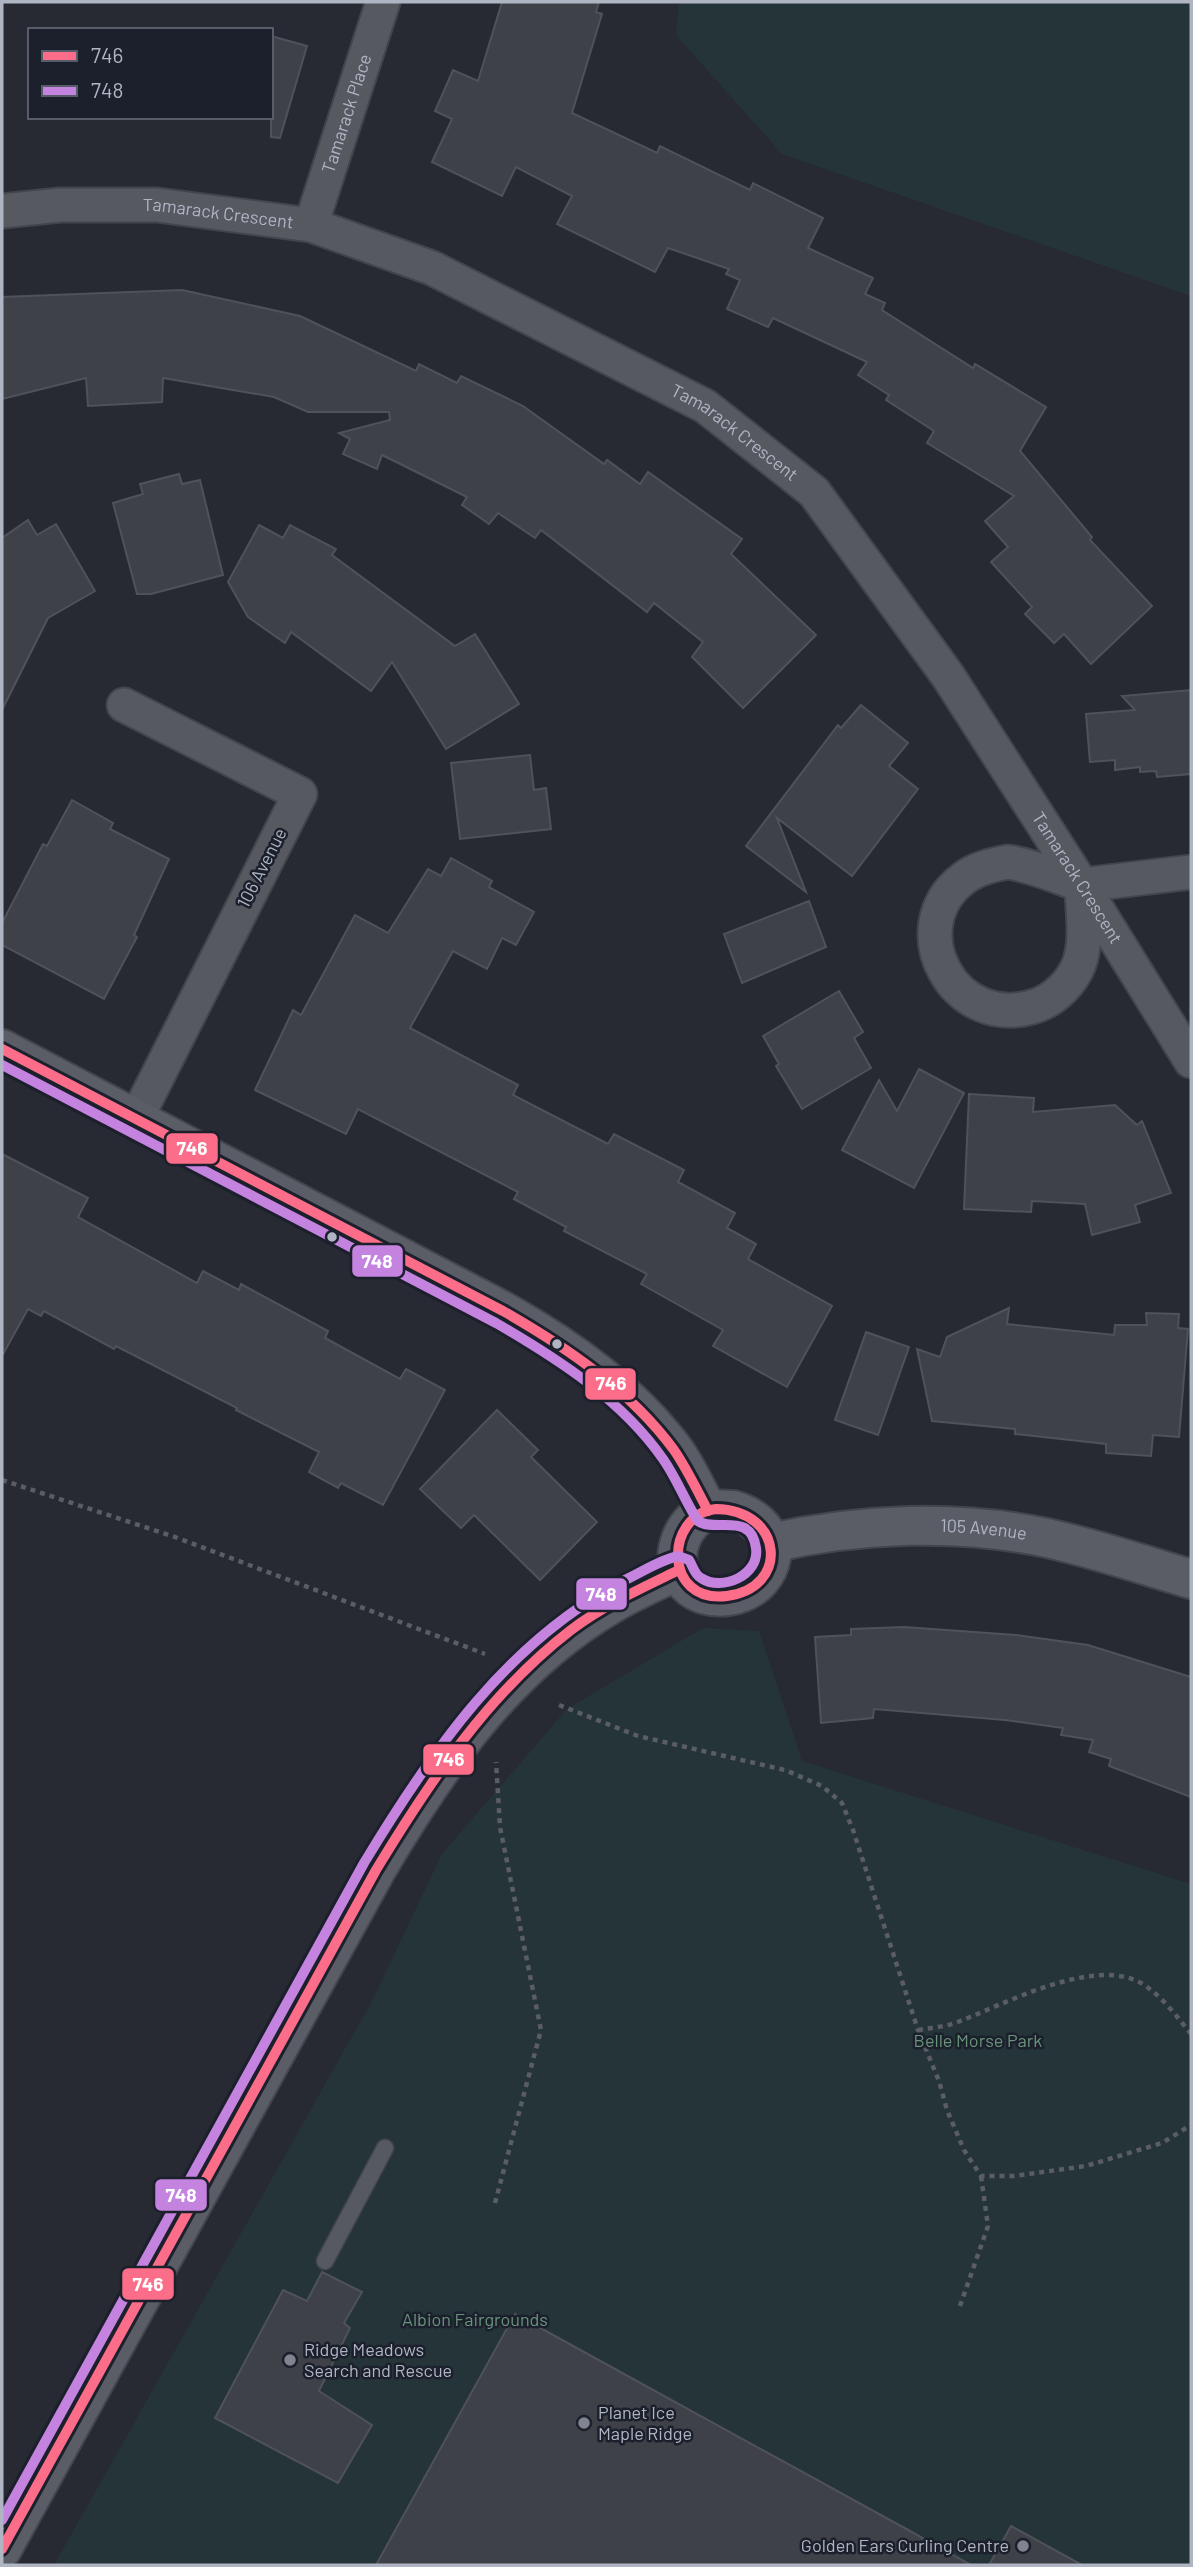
<svg xmlns="http://www.w3.org/2000/svg" width="1193" height="2567" font-family="Barlow,sans-serif">
<style>
.green{fill:#253438}
.building{fill:#3f4148;stroke:#4f525a;stroke-width:2}
.lines{fill:none;stroke-linecap:round;stroke-linejoin:round}
.lane-casing{stroke:#43454c;stroke-width:19}
.street-casing{stroke:#43454c;stroke-width:37}
.secondary-casing{stroke:#43454c;stroke-width:42}
.path{stroke:#5a5d65;stroke-width:4.5;stroke-dasharray:5 5;stroke-linecap:butt}
.lane{stroke:#575961;stroke-width:16}
.street{stroke:#575961;stroke-width:33}
.secondary{stroke:#5a5d66;stroke-width:38}
.bus-1-casing{stroke:#1b202c;stroke-width:16}
.bus-2-casing{stroke:#1b202c;stroke-width:16}
.bus-1{stroke:#fb6d88;stroke-width:10}
.bus-2{stroke:#c483df;stroke-width:10}
.bus-dot{fill:#b0b5c4;stroke:#1b202c;stroke-width:2.5}
.poi-dot{fill:#808491;stroke:#1b202c;stroke-width:2.5}
.labels{text-anchor:middle;stroke-width:5;stroke-linejoin:round;paint-order:stroke}
.street-label{font-size:18px;fill:#b0b5c4;stroke:#1b202c}
.park-label{font-size:18px;fill:#69937a;stroke:#1b202c}
.poi-label{font-size:18px;fill:#b0b5c4;stroke:#1b202c;text-anchor:start}
.line-badge{stroke:#1b202c;stroke-width:2.5}
.badge-label{font-size:19px;text-anchor:middle;font-weight:bold;fill:#fff}
</style>
<rect width="100%" height="100%" fill="#272a32"/>
<g class="green">
<path d="M679,2H1191V296L782,154L676,35Z"/>
<path d="M703,1628L759,1631L802,1761L1191,1884V2565H54L372,2001L442,1854L567,1709Z"/>
</g>
<g class="building">
<path d="M502,2H599L596,12L602,14L572,113L657,153L660,146L750,190L753,183L823,218L808,248L873,278L865,294L885,303L882,310L973,368L975,364L1046,407L1020,451L1092,537L1090,540L1152,606L1091,664L1064,634L1054,643L1025,614L1032,607L991,562L1008,547L985,521L1014,496L927,443L934,431L886,400L889,395L858,375L867,362L773,318L768,327L727,309L740,280L726,274L729,269L668,248L655,272L557,224L572,196L516,167L502,196L432,162L452,119L435,111L453,70L478,81Z"/>
<path d="M271,36L307,46L280,138L271,137Z"/>
<path d="M182,290L300,316L416,371L419,364L457,383L461,376L523,406L604,464L607,460L640,484L648,472L742,539L731,554L816,635L743,708L692,657L703,642L654,603L647,612L541,530L535,538L498,513L489,524L462,505L467,497L382,455L377,469L343,454L350,439L339,433L390,420L389,412H308L274,397L163,378L162,402L88,406L86,378L2,399V297Z"/>
<path d="M179,474L182,484L200,480L223,575L151,594H137L113,503L143,494L140,484Z"/>
<path d="M28,520L37,535L56,524L95,591L48,618L2,710V538Z"/>
<path d="M259,525L283,538L290,525L336,549L332,555L455,646L475,634L519,704L446,749L392,662L371,691L291,632L285,643L248,617L228,582Z"/>
<path d="M1191,690V774L1157,777L1156,771L1140,772V767L1115,770V760L1090,762L1086,714L1135,710L1122,696Z"/>
<path d="M861,705L908,743L889,766L918,789L852,876L777,818L806,892L746,846L838,725L841,728Z"/>
<path d="M530,755L534,790L546,788L551,829L460,839L451,763Z"/>
<path d="M72,800L113,823L110,829L169,859L134,935L137,937L104,999L2,945V923L43,844L47,846Z"/>
<path d="M451,858L492,881L489,887L534,912L516,945L502,938L487,969L453,951L410,1028L518,1085L513,1095L608,1144L614,1134L684,1170L678,1182L735,1213L727,1228L756,1244L748,1259L832,1306L787,1387L713,1346L723,1330L641,1284L647,1274L564,1231L566,1227L514,1199L518,1192L358,1109L346,1134L255,1090L293,1010L301,1015L355,915L388,933L428,869L441,876Z"/>
<path d="M809,901L826,947L742,983L724,934Z"/>
<path d="M839,991L863,1032L854,1038L871,1068L802,1109L776,1066L779,1064L763,1036Z"/>
<path d="M919,1069L964,1093L914,1188L842,1150L879,1080L897,1111Z"/>
<path d="M969,1094L1034,1098L1033,1112L1115,1105L1137,1125L1142,1121L1171,1193L1135,1205L1140,1222L1092,1235L1085,1204L1032,1201L1031,1212L964,1209Z"/>
<path d="M2,1154L88,1198L78,1217L197,1283L203,1271L239,1290L241,1284L328,1331L325,1338L400,1379L406,1369L445,1390L383,1505L341,1483L338,1488L309,1472L319,1452L236,1410L237,1408L116,1346L114,1349L44,1311L41,1316L28,1309L2,1356Z"/>
<path d="M1009,1308L1007,1324L1114,1335L1115,1325H1147L1146,1313L1179,1314L1178,1328L1188,1329L1179,1437L1153,1435L1151,1456L1106,1453V1444L1015,1434V1429L932,1421L917,1349L940,1357L947,1337Z"/>
<path d="M866,1332L909,1347L878,1435L835,1420Z"/>
<path d="M497,1410L538,1450L531,1457L597,1522L540,1580L474,1515L461,1528L420,1489Z"/>
<path d="M904,1627L1016,1635L1088,1645L1191,1677V1797L1109,1766L1111,1759L1089,1752L1093,1740L1061,1735L1063,1728L1005,1720L874,1709L873,1718L821,1723L815,1637L851,1635V1629Z"/>
<path d="M322,2272L362,2292L344,2323L350,2328L319,2391L372,2425L338,2483L215,2418L283,2290L307,2301Z"/>
<path d="M515,2314L910,2531L971,2565H376Z"/>
<path d="M1011,2526L1082,2565H989Z"/>
</g>
<g class="lines">
<g class="lane-casing">
<path id="lane" d="M325,2261L385,2148"/>
</g>
<g class="street-casing">
<g id="street">
<path id="s1" d="M2,211L60,205H157L311,225L432,268L705,406L814,492L948,676L1082,885L1191,1061"/>
<path id="s2" d="M311,225L383,2"/>
<path d="M124,705L300,794L136,1119"/>
<path d="M1008,862C1035,866 1057,877 1082,885C1082,911 1088,940 1079,964C1072,982 1056,998 1038,1005C954,1035 898,927 964,878C977,868 993,865 1008,862Z"/>
<path d="M1082,885L1191,872"/>
</g>
</g>
<g class="secondary-casing">
<g id="secondary">
<path d="M2,1049L503,1311C562,1344 624,1387 667,1441C684,1461 695,1487 708,1511"/>
<path d="M733,1510C766,1519 785,1551 760,1580C741,1602 694,1604 681,1575C671,1552 683,1522 707,1511C714,1508 726,1510 733,1510Z"/>
<path id="s3" d="M771,1543C860,1523 957,1519 1047,1538C1096,1549 1144,1565 1191,1579"/>
<path d="M2,2549L376,1870C437,1767 505,1666 611,1604C633,1591 656,1581 679,1570"/>
</g>
</g>
<g class="path">
<path d="M2,1480L175,1537L485,1654"/>
<path d="M559,1705L638,1736L785,1770L822,1786L842,1803L853,1830L918,2030L939,2081L947,2110L964,2150L981,2176H1014L1086,2166L1162,2143L1191,2125"/>
<path d="M918,2030C930,2028 943,2027 955,2023C1002,2006 1100,1951 1147,1987C1164,1999 1178,2018 1191,2034"/>
<path d="M495,2203L541,2030L500,1827L496,1762"/>
<path d="M960,2306L988,2226L981,2176"/>
</g>
<use href="#lane" class="lane"/>
<use href="#street" class="street"/>
<use href="#secondary" class="secondary"/>
<g class="bus-1-casing">
<g id="bus-1">
<path d="M2,1049L503,1311C566,1347 630,1390 674,1450C687,1469 697,1490 708,1511"/>
<path d="M716,1509C784,1510 790,1588 727,1596C662,1604 665,1514 716,1509Z"/>
<path d="M2,2549L376,1870C430,1781 488,1694 571,1630C604,1605 642,1588 679,1570"/>
</g>
</g>
<g class="bus-2-casing">
<path id="bus-2" d="M2,1065L496,1323C558,1359 622,1400 663,1459C677,1479 685,1501 698,1521C716,1533 751,1511 756,1548C760,1575 722,1592 701,1578C694,1574 693,1566 689,1560L678,1556C660,1560 642,1572 625,1580C507,1641 431,1752 364,1863L2,2520"/>
</g>
<use href="#bus-1" class="bus-1"/>
<use href="#bus-2" class="bus-2"/>
</g>
<g class="bus-dot">
<circle cx="332" cy="1237" r="6"/>
<circle cx="557" cy="1344" r="6"/>
</g>
<g class="poi-dot">
<circle cx="290" cy="2360" r="7"/>
<circle cx="584" cy="2423" r="7"/>
<circle cx="1023" cy="2546" r="7"/>
</g>
<g class="labels">
<g class="street-label">
<text dy="6" stroke="none"><textPath href="#s2" startOffset="117">Tamarack Place</textPath></text>
<text dy="6" stroke="none"><textPath href="#s1" startOffset="217">Tamarack Crescent</textPath></text>
<text dy="6" stroke="none"><textPath href="#s1" startOffset="784">Tamarack Crescent</textPath></text>
<text transform="translate(262 868) rotate(-63)" y="6">106 Avenue</text>
<text dy="6" stroke="none"><textPath href="#s1" startOffset="1351">Tamarack Crescent</textPath></text>
<text dy="6" stroke="none"><textPath href="#s3" startOffset="214">105 Avenue</textPath></text>
</g>
<g class="park-label">
<text x="978" y="2047">Belle Morse Park</text>
<text x="475" y="2326">Albion Fairgrounds</text>
</g>
<g class="poi-label">
<text x="304" y="2356">Ridge Meadows<tspan x="304" dy="21">Search and Rescue</tspan></text>
<text x="598" y="2419">Planet Ice<tspan x="598" dy="21">Maple Ridge</tspan></text>
<text x="1009" y="2552" text-anchor="end">Golden Ears Curling Centre</text>
</g>
</g>
<g class="line-badge">
<rect x="165" y="1132" width="54" height="33" rx="7" fill="#fb6d88"/>
<rect x="351" y="1244" width="53" height="34" rx="7" fill="#c483df"/>
<rect x="584" y="1367" width="53" height="34" rx="7" fill="#fb6d88"/>
<rect x="575" y="1577" width="53" height="34" rx="7" fill="#c483df"/>
<rect x="422" y="1743" width="53" height="33" rx="7" fill="#fb6d88"/>
<rect x="154" y="2178" width="54" height="34" rx="7" fill="#c483df"/>
<rect x="121" y="2267" width="54" height="34" rx="7" fill="#fb6d88"/>
</g>
<g class="badge-label">
<text x="192" y="1155">746</text>
<text x="377" y="1268">748</text>
<text x="611" y="1390">746</text>
<text x="601" y="1601">748</text>
<text x="449" y="1766">746</text>
<text x="181" y="2202">748</text>
<text x="148" y="2291">746</text>
</g>
<rect width="1193" height="2567" fill="none" stroke="#b0b5c4" stroke-width="7"/>
<rect x="28" y="28" width="245" height="91" fill="#1b202c" stroke="#575c69" stroke-width="2"/>
<rect x="42" y="51" width="35" height="10" fill="#fb6d88" stroke="#575c69" stroke-width="2"/>
<text x="91" y="63" font-size="21" fill="#b0b5c4">746</text>
<rect x="42" y="86" width="35" height="10" fill="#c483df" stroke="#575c69" stroke-width="2"/>
<text x="91" y="98" font-size="21" fill="#b0b5c4">748</text>
</svg>
